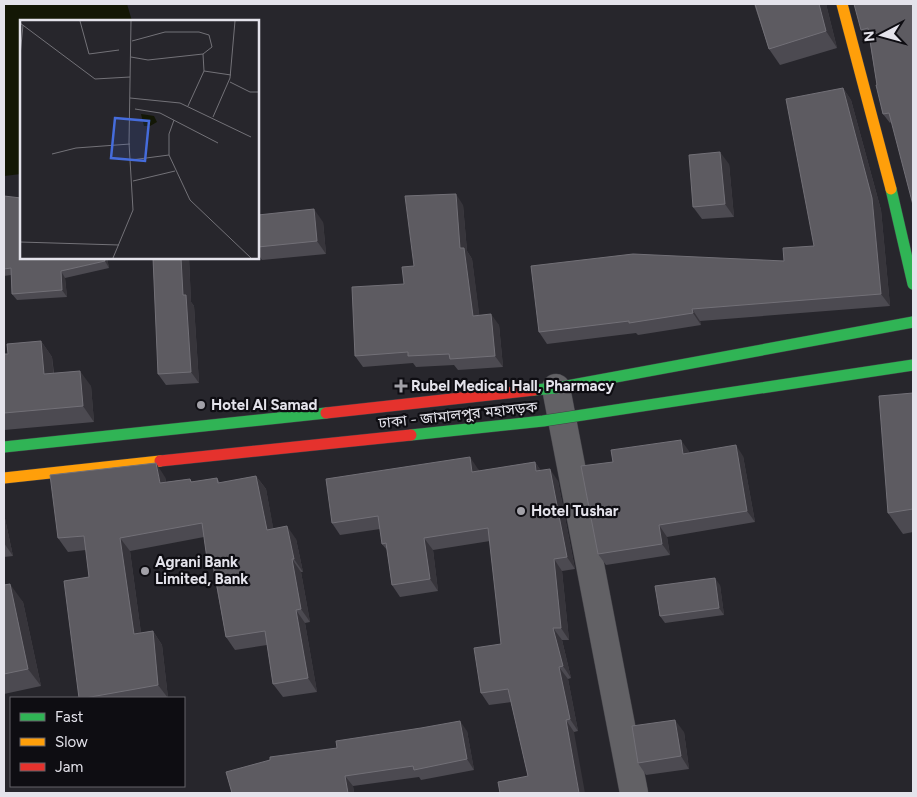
<svg xmlns="http://www.w3.org/2000/svg" width="917" height="797" font-family="Figtree,'Noto Sans Bengali',sans-serif">
<style>
.water{fill:#131705}
.lines{fill:none;stroke-linecap:round;stroke-linejoin:round}
.street-casing{stroke:#424147;stroke-width:29}
.fast-casing{stroke:#424147;stroke-width:12}
.slow-casing{stroke:#424147;stroke-width:12}
.jam-casing{stroke:#424147;stroke-width:12}
.street{stroke:#626165;stroke-width:28}
.fast{stroke:#30b455;stroke-width:11}
.slow{stroke:#ff9f0a;stroke-width:11}
.jam{stroke:#e5322d;stroke-width:11}
.fast-bridge-casing{stroke:#424147;stroke-width:12;stroke-linecap:butt}
.slow-bridge-casing{stroke:#424147;stroke-width:12;stroke-linecap:butt}
.jam-bridge-casing{stroke:#424147;stroke-width:12;stroke-linecap:butt}
.fast-bridge{stroke:#30b455;stroke-width:11}
.slow-bridge{stroke:#ff9f0a;stroke-width:11}
.jam-bridge{stroke:#e5322d;stroke-width:11}
.wall{fill:#4c4a51}
.shaded-wall{fill:#37353b}
.building{fill:#5d5b61;stroke:#727077}
.poi-dot{fill:#a2a1a8;stroke:#0e0d12;stroke-width:2}
.labels{text-anchor:middle;stroke-width:4.5;stroke-linejoin:round;paint-order:stroke}
.poi-label{font-size:15px;font-weight:bold;fill:#e4e3eb;stroke:#0e0d12;text-anchor:start}
.street-label{font-size:15px;fill:#e4e3eb;stroke:#0e0d12}
.inset-road{fill:none;stroke:#737278;stroke-width:1}
.view{fill:#456cdc;fill-opacity:0.15;stroke:#456cdc;stroke-width:2.5}
.inset-edge{fill:none;stroke:#e4e3eb;stroke-width:2.5}
</style>
<rect width="100%" height="100%" fill="#27262c"/>
<path class="water" d="M4,4H127L132,21H21V174L4,176Z"/>
<g class="lines">
<g class="street-casing">
<path id="street" d="M556,388L634,793"/>
</g>
<g class="fast-casing">
<g id="fast">
<path d="M891,189L913,284"/>
<path d="M534,390L556,388L913,322"/>
<path d="M4,447L326,413"/>
</g>
</g>
<g class="slow-casing">
<path id="slow" d="M842,4L891,189"/>
</g>
<g class="jam-casing">
<path id="jam" d="M326,413L534,390"/>
</g>
<use href="#street" class="street"/>
<use href="#fast" class="fast"/>
<use href="#slow" class="slow"/>
<use href="#jam" class="jam"/>
<g class="fast-bridge-casing">
<path id="fast-bridge" d="M411,435L543,421L913,365"/>
</g>
<g class="slow-bridge-casing">
<path id="slow-bridge" d="M4,478L160,461"/>
</g>
<g class="jam-bridge-casing">
<path id="jam-bridge" d="M160,461L411,435"/>
</g>
<use href="#fast-bridge" class="fast-bridge"/>
<use href="#slow-bridge" class="slow-bridge"/>
<use href="#jam-bridge" class="jam-bridge"/>
</g>
<g class="wall">
<path d="M754,4H827V8L837,48L780,65L769,49Z"/>
<path d="M913,4L891,122L890,123L883,114L877,85L869,38L867,39L861,30Z"/>
<path d="M843,88L851,100L881,210L890,306L700,321L701,325L638,335L636,333L547,344L539,332L784,261L814,246Z"/>
<path d="M729,164L734,217L702,219L693,207Z"/>
<path d="M4,196L21,258H107L109,268L65,278L67,297L17,300L12,294L11,275L4,276Z"/>
<path d="M463,205L467,251L472,259L479,315L499,325L503,367L458,370L454,365L416,367L413,363L363,367L355,356L404,284L414,266Z"/>
<path d="M258,215L323,222L326,254L262,260L258,254Z"/>
<path d="M153,258H189L191,302L194,306L199,383L166,385L158,374Z"/>
<path d="M41,341L52,357L54,373L91,386L94,422L4,430V354H8Z"/>
<path d="M913,393V532L903,534L888,513Z"/>
<path d="M689,451V453L743,456L755,522L667,537L670,555L606,565L598,554L613,462Z"/>
<path d="M535,462L541,471L558,481L575,569L562,571L569,640H562L571,678L568,679L578,731L574,732L528,776L511,702L489,705L481,693L501,644L490,541L433,550L438,591L400,597L392,585L387,550L382,544L380,529L340,535L332,523L478,469L479,471Z"/>
<path d="M256,476L266,489L273,528L296,539L303,572H301L310,622L305,623L317,692L283,697L273,684L267,645L235,650L226,637L213,569L207,559L204,537L130,551L141,633L153,631L162,645L168,698H79L89,577L86,550L68,552L58,538L165,477L166,482L190,479L192,482L217,478L220,483Z"/>
<path d="M4,514L13,556L4,557Z"/>
<path d="M4,585L23,602L41,686L4,694Z"/>
<path d="M720,585L724,615L665,623L660,616Z"/>
<path d="M467,731L474,770L421,780L419,777L353,786L354,793H232Z"/>
<path d="M684,732L689,769L646,775L638,763Z"/>
</g>
<g class="shaded-wall">
<path d="M819,4H827V8L837,48L826,31Z"/>
<path d="M843,88L851,100L881,210L890,306L881,294Z"/>
<path d="M720,152L729,164L734,217L725,204Z"/>
<path d="M456,194L463,205L467,251L472,259L481,327L473,316L460,248Z"/>
<path d="M314,209L323,222L326,254L317,241Z"/>
<path d="M104,258H107L109,268L105,261Z"/>
<path d="M181,258H189L191,302L194,306L199,383L191,372L183,295Z"/>
<path d="M61,271L65,278L67,297L62,290Z"/>
<path d="M692,309L700,321L701,325L693,313Z"/>
<path d="M491,314L499,325L503,367L495,356Z"/>
<path d="M41,341L52,357L55,390L44,374Z"/>
<path d="M80,371L91,386L94,422L83,406Z"/>
<path d="M681,440L689,451L691,465L683,454Z"/>
<path d="M736,445L743,456L755,522L747,511Z"/>
<path d="M470,457L478,469L480,484L472,472Z"/>
<path d="M535,462L543,474L536,471Z"/>
<path d="M156,463L165,477L169,496L160,483Z"/>
<path d="M550,469L558,481L575,569L567,557Z"/>
<path d="M256,476L266,489L276,543L267,530Z"/>
<path d="M4,514L13,556L4,543Z"/>
<path d="M659,525L667,537L670,555L662,544Z"/>
<path d="M287,526L296,539L303,572L294,559Z"/>
<path d="M120,538L130,551L143,648L134,634Z"/>
<path d="M424,538L433,550L438,591L430,579Z"/>
<path d="M292,559L301,572L310,622L301,609Z"/>
<path d="M554,559L562,571L569,640L561,628Z"/>
<path d="M715,578L720,585L724,615L719,608Z"/>
<path d="M10,584L23,602L41,686L28,669Z"/>
<path d="M296,610L305,623L317,692L308,678Z"/>
<path d="M553,628L562,640L571,678L563,666Z"/>
<path d="M153,631L162,645L168,698L158,685Z"/>
<path d="M559,667L568,679L578,731L570,719Z"/>
<path d="M566,720L574,732L585,793H579Z"/>
<path d="M675,720L684,732L689,769L681,756Z"/>
<path d="M460,721L467,731L474,770L467,759Z"/>
<path d="M345,776L353,786L354,793H348Z"/>
</g>
<g class="building">
<path d="M755,4H819L826,31L769,49Z"/>
<path d="M854,4H913V205L889,113L883,114L876,85H877L868,28L861,30Z"/>
<path d="M843,88L872,198L881,294L692,309L693,313L629,323V321L539,332L531,266L633,254L784,261L783,248L814,246L786,99Z"/>
<path d="M720,152L725,204L693,207L689,155Z"/>
<path d="M456,194L460,248H464L473,316L491,314L495,356L450,359L449,354L408,356V352L355,356L352,287L404,284L402,267L414,266L405,196Z"/>
<path d="M4,196L21,198V258H104L105,261L61,271L62,290L12,294L11,268L4,269Z"/>
<path d="M314,209L317,241L258,247V215Z"/>
<path d="M153,258H181L183,295H186L191,372L158,374Z"/>
<path d="M41,341L44,374L80,371L83,406L4,413V354H8L7,344Z"/>
<path d="M913,393V509L888,513L879,396Z"/>
<path d="M681,440L683,454L736,445L747,511L659,525L662,544L598,554L581,466L613,462L611,450Z"/>
<path d="M470,457L472,472L535,462L536,471L550,469L567,557L554,559L561,628H553L563,666L559,667L570,719L566,720L579,793H500L498,782L528,776L508,689L481,693L474,648L501,644L488,528L424,538L430,579L392,585L386,543L382,544L378,516L332,523L326,479Z"/>
<path d="M156,463L160,483L190,479L191,482L217,478L218,483L256,476L267,530L287,526L294,559H292L301,609L296,610L308,678L273,684L265,631L226,637L212,559H207L202,523L120,538L134,634L153,631L158,685L85,698H79L64,581L89,577L84,536L58,538L50,475Z"/>
<path d="M715,578L719,608L660,616L655,586Z"/>
<path d="M10,584L28,669L4,674V585Z"/>
<path d="M675,720L681,756L638,763L632,726Z"/>
<path d="M460,721L467,759L414,770L413,766L345,776L348,793H232L226,772L270,760V757L337,748L336,741L421,728Z"/>
</g>
<g class="poi-dot">
<path d="M398.5 378.5h5v5h5v5h-5v5h-5v-5h-5v-5h5z"/>
<circle cx="201" cy="405" r="5"/>
<circle cx="521" cy="511" r="5"/>
<circle cx="145" cy="571" r="5"/>
</g>
<g class="labels">
<g class="poi-label">
<text x="411" y="391">Rubel Medical Hall, Pharmacy</text>
<text x="211" y="410">Hotel Al Samad</text>
<text x="531" y="516">Hotel Tushar</text>
<text x="155" y="567">Agrani Bank<tspan x="155" dy="17">Limited, Bank</tspan></text>
</g>
<g class="street-label">
<text transform="translate(458 415) rotate(-6)" y="5">ঢাকা - জামালপুর মহাসড়ক</text>
</g>
</g>
<g transform="translate(20 20)">
<rect width="239" height="239" fill="#27262c"/>
<path d="M121,94L134,96L137,102L130,106H124Z" fill="#131705"/>
<path class="inset-road" d="M60,1L69,34L99,30M0,3L75,59L110,57M0,36L3,5M111,37L128,40L183,34L192,27L189,15L179,12H145L112,21M184,51L211,55M210,62L230,72H239M110,78L160,83L231,117M168,86L184,51L183,34M115,89L140,93L198,123M193,97L210,58L215,1M32,134L56,128L110,124M149,135V114L154,100M111,140L149,135L170,180L231,238M113,161L155,151M0,222L99,225M93,238L113,190L109,123L111,1"/>
<path class="view" d="M95,98L129,101L125,141L91,138Z"/>
<rect width="239" height="239" class="inset-edge"/>
</g>
<rect width="917" height="797" fill="none" stroke="#e4e3eb" stroke-width="10"/>
<rect x="10" y="697" width="175" height="90" fill="#0e0d12" stroke="#646369"/>
<rect x="20" y="713" width="25" height="8" fill="#30b455" stroke="#646369"/>
<text x="55" y="722" font-size="15" fill="#e4e3eb">Fast</text>
<rect x="20" y="738" width="25" height="8" fill="#ff9f0a" stroke="#646369"/>
<text x="55" y="747" font-size="15" fill="#e4e3eb">Slow</text>
<rect x="20" y="763" width="25" height="8" fill="#e5322d" stroke="#646369"/>
<text x="55" y="772" font-size="15" fill="#e4e3eb">Jam</text>
<g transform="translate(882 35) rotate(264)" stroke="#0e0d12" stroke-width="4" paint-order="stroke">
<path d="M0-4L9 19L0 12L-9 19Z" fill="#e4e3eb"/>
<text y="-8" font-size="14" font-weight="bold" text-anchor="middle" fill="#e4e3eb">N</text>
</g>
</svg>
